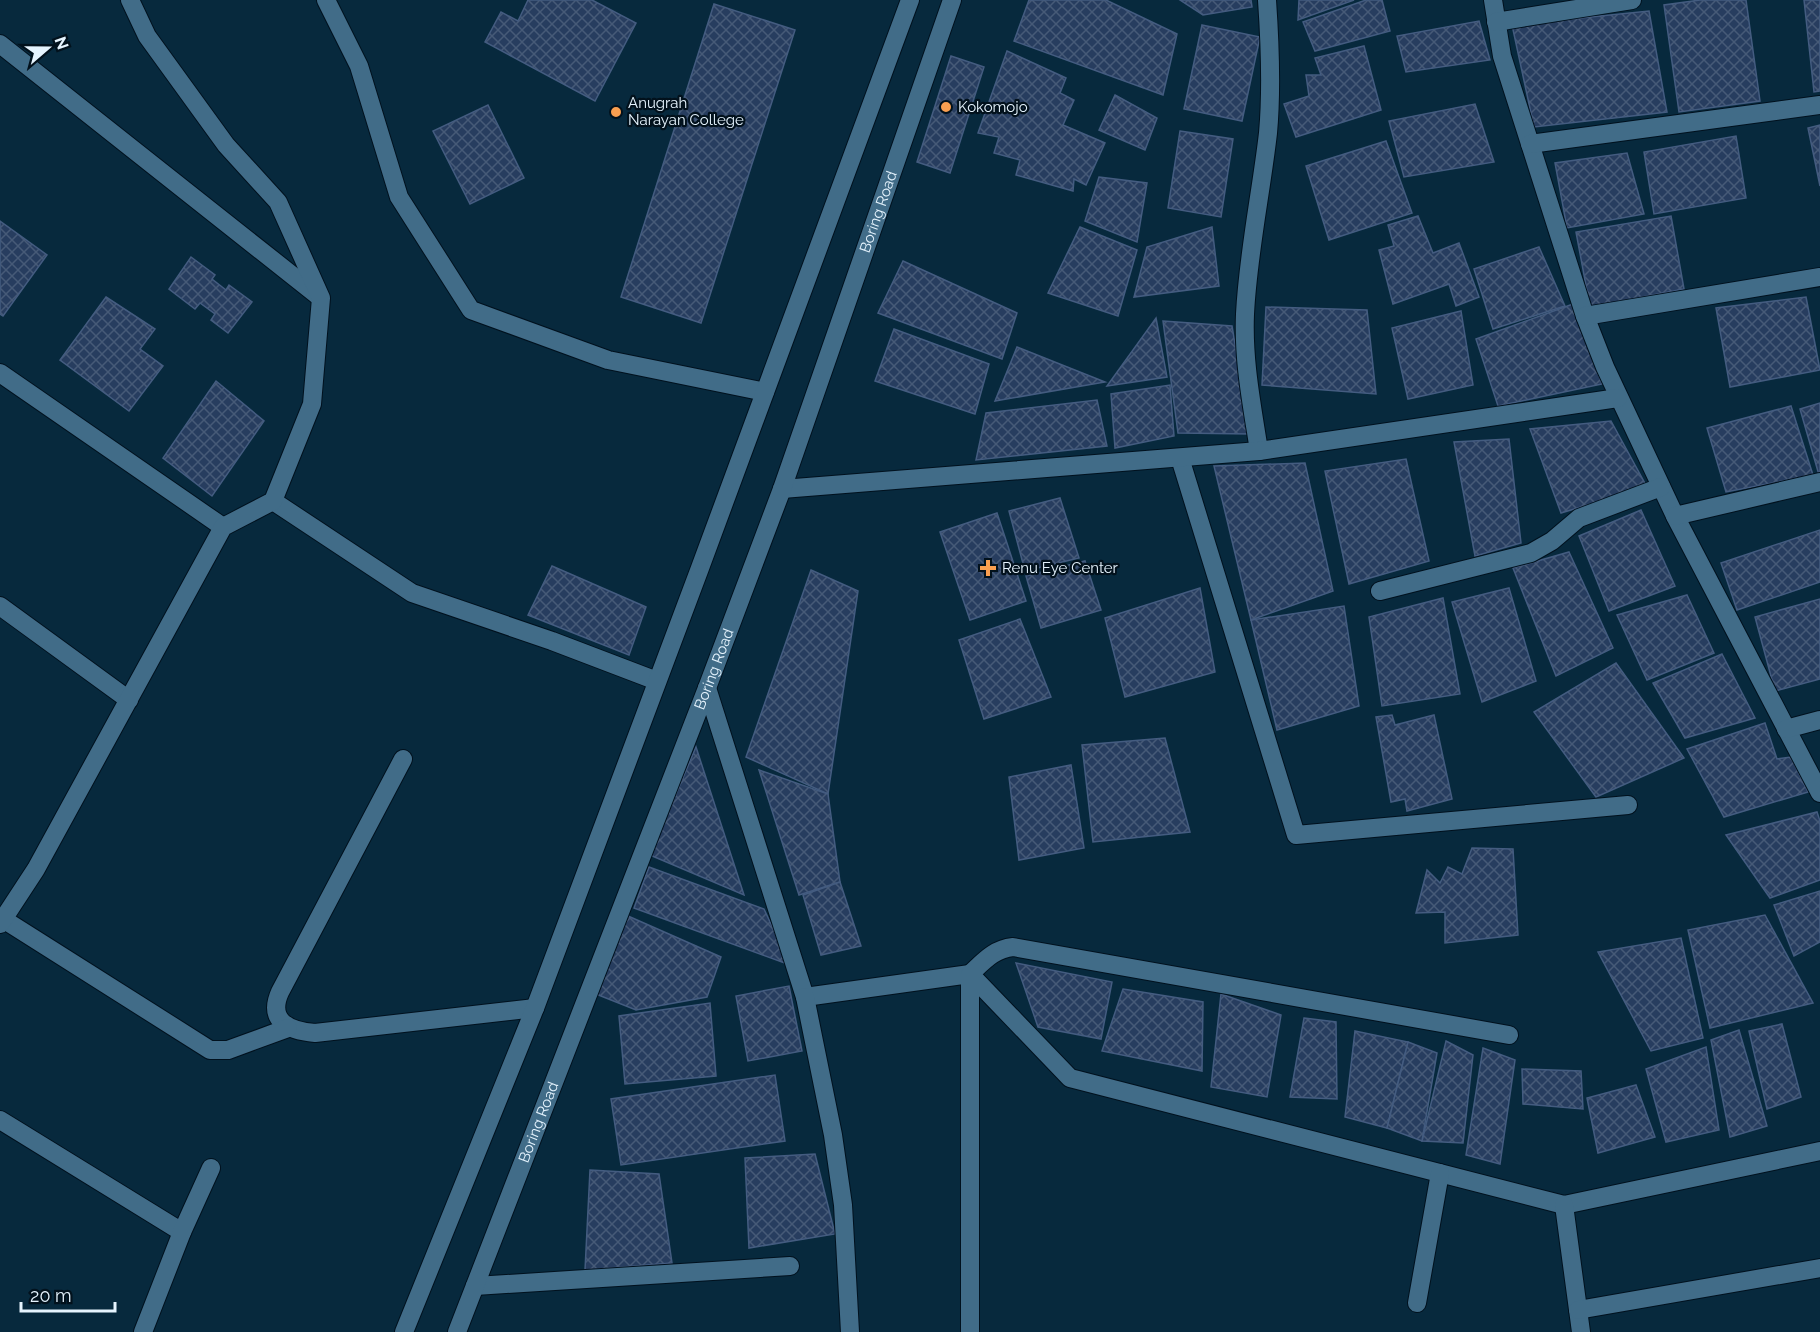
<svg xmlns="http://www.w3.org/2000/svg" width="1820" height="1332" font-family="Raleway,sans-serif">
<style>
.building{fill:url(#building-cross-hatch);stroke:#445c80;stroke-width:1.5}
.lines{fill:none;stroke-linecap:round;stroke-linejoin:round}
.street-casing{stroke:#00111e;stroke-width:20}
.secondary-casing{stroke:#00111e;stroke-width:20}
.street{stroke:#416c88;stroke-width:18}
.secondary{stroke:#416c88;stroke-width:18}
.poi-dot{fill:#fa9f50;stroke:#02111c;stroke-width:2}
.labels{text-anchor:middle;stroke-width:4.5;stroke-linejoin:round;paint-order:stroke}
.poi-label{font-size:15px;fill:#e6f4fe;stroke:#02111c;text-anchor:start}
.street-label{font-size:15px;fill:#e6f4fe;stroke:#02111c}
</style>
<defs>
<pattern id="building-cross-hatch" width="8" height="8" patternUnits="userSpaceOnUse" patternTransform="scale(1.5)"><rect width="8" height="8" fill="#273d5f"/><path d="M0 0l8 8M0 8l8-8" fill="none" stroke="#465a77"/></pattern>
</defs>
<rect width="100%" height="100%" fill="#07293d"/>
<g class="building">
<path d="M528,0H592L636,23L595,101L485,42L501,12L518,21Z"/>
<path d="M1029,0H1106L1177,34L1163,95L1014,41Z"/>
<path d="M1180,0H1251L1252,7L1203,15Z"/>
<path d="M1299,0H1354L1298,20Z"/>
<path d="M1366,0H1382L1390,31L1315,51L1303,22Z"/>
<path d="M1700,0H1746L1760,101L1679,112L1664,5Z"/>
<path d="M1804,0H1820V91L1814,92Z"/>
<path d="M714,4L795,30L701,323L621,297Z"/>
<path d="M1649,11L1667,112L1534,127L1512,25Z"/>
<path d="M1479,21L1490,60L1406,72L1397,36Z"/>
<path d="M1202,25L1260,37L1242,121L1184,109Z"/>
<path d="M1364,46L1381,110L1296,137L1284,104L1309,96L1306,75H1321L1315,58Z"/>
<path d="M1007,51L1066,78L1060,93L1074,100L1063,125L1105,143L1086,185L1074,179L1073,191L1016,175L1020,160L994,153L999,137L978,133Z"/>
<path d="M951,56L984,67L950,173L917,162Z"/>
<path d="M1115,95L1157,118L1145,150L1099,130Z"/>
<path d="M1475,104L1494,162L1404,177L1389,121Z"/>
<path d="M488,105L524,178L470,204L433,131Z"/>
<path d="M1820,125V186L1808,128Z"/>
<path d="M1180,131L1233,139L1221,217L1168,208Z"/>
<path d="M1736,136L1746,198L1654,214L1644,152Z"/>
<path d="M1386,141L1412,213L1329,240L1306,166Z"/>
<path d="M1627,153L1644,214L1567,228L1555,163Z"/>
<path d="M1099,177L1147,183L1137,242L1085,221Z"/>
<path d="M1418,216L1433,253L1459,243L1479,297L1456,306L1449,284L1393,304L1379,250L1394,246L1388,225Z"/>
<path d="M1671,216L1684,289L1590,307L1576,232Z"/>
<path d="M0,221L47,255L3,316L0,314Z"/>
<path d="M1080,227L1137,250L1118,316L1048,293Z"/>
<path d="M1212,227L1219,286L1134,297L1147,247Z"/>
<path d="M1539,247L1565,306L1493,329L1474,269Z"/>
<path d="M191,257L215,275L212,279L226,290L229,285L252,302L228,333L211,320L215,314L200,303L195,309L169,289Z"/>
<path d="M903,261L1017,313L1002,359L878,313Z"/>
<path d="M106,297L155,329L140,349L163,366L129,411L60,360Z"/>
<path d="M1806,297L1820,370L1730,387L1716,308Z"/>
<path d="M1573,304L1602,384L1498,406L1476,339Z"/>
<path d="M1266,307L1367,310L1376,394L1262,385Z"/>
<path d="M1461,311L1473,385L1408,399L1392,328Z"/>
<path d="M1156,318L1167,377L1107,386Z"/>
<path d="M1163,321L1232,326L1250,434L1178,433Z"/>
<path d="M894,329L989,364L975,414L875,381Z"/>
<path d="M1017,347L1105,382L995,401Z"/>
<path d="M216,381L264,421L212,496L163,458Z"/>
<path d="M1170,385L1174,436L1115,448L1111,394Z"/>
<path d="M1097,400L1107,446L976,460L986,413Z"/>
<path d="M1820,403V475H1819L1800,409Z"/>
<path d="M1791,406L1813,475L1726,492L1707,428Z"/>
<path d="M1611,421L1647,487L1561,513L1530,429Z"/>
<path d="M1509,439L1521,543L1475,556L1454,442Z"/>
<path d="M1406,459L1429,561L1349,584L1325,471Z"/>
<path d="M1305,463L1333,591L1251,620L1214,466Z"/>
<path d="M1060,498L1079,558L1025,571L1009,511Z"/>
<path d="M1641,510L1675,586L1609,611L1579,536Z"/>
<path d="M997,513L1026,601L970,620L940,532Z"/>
<path d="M1820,530V582L1737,610L1721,563Z"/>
<path d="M1569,552L1613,648L1556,676L1513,568Z"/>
<path d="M1085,561L1101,610L1041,628L1026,576Z"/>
<path d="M552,566L646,607L629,655L528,615Z"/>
<path d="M811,570L858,591L828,794L746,757Z"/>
<path d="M1200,588L1215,672L1125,697L1105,618Z"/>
<path d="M1509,588L1536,681L1482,702L1452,602Z"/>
<path d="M1687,595L1714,653L1647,680L1617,615Z"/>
<path d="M1443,598L1460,694L1382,706L1369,617Z"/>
<path d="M1820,599V679L1775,691L1755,617Z"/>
<path d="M1344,606L1359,706L1277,730L1251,620Z"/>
<path d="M1020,619L1051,697L984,719L959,640Z"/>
<path d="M1722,654L1755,718L1685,738L1653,683Z"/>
<path d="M1616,663L1684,758L1596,797L1534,712Z"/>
<path d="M1392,715L1395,725L1434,715L1452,799L1407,811L1405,799L1391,802L1376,717Z"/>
<path d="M1765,723L1777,759L1791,757L1808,792L1724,817L1687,749Z"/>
<path d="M1165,738L1190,832L1093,842L1082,745Z"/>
<path d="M696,747L744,895L650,855Z"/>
<path d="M1071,765L1084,848L1019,860L1009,777Z"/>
<path d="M759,770L828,794L840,882L799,895Z"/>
<path d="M1817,812L1820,821V880L1770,898L1726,835Z"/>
<path d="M1472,848L1513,849L1518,935L1445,943V912L1416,913L1427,870L1440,883L1448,867L1462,874Z"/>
<path d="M649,867L764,909L790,965L634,908Z"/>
<path d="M840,882L861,946L821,955L803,895Z"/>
<path d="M1820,891V942L1794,956L1774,905Z"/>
<path d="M1765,915L1813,1003L1710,1028L1688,930Z"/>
<path d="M628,916L721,957L707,997L636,1010L596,994Z"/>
<path d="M1681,938L1703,1038L1651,1051L1598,952Z"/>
<path d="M1016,963L1112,982L1101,1039L1038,1027Z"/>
<path d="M789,986L802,1051L748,1061L736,996Z"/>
<path d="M1123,989L1203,1002L1202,1071L1102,1051Z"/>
<path d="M1221,994L1281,1015L1267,1097L1211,1087Z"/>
<path d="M710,1003L716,1076L625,1084L619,1016Z"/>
<path d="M1304,1018L1336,1022L1337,1099L1290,1097Z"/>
<path d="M1782,1024L1801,1097L1767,1109L1749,1031Z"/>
<path d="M1739,1030L1767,1126L1730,1137L1711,1040Z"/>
<path d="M1355,1031L1408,1042L1387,1128L1345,1117Z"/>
<path d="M1446,1041L1473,1055L1463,1143L1422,1141Z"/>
<path d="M1408,1042L1437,1053L1422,1141L1387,1128Z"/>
<path d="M1706,1047L1719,1130L1666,1142L1646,1069Z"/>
<path d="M1483,1048L1515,1060L1500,1164L1466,1155Z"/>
<path d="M1522,1069L1581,1071L1583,1109L1523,1104Z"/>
<path d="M775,1075L785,1141L621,1165L611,1099Z"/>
<path d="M1636,1085L1655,1137L1598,1153L1587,1098Z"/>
<path d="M815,1154L835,1234L749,1248L745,1158Z"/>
<path d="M590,1170L659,1174L672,1263L585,1270Z"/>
</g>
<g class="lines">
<g class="street-casing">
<g id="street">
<path d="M1493,0L1502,56L1585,316L1605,367L1675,516L1820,793"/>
<path d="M1496,22L1632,0"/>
<path d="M0,44L317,295"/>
<path d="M1530,144L1820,105"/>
<path d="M1585,316L1820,277"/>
<path d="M0,373L223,527"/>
<path d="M1259,451C1252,405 1243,361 1245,314C1248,253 1261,194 1268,133C1272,89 1270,43 1267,0"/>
<path d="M1180,458L1296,835L1628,805"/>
<path d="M782,489L1259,451L1618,398"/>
<path d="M273,501L412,593L552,641L657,681"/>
<path d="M1675,516L1820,482"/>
<path d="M1380,591L1531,553L1552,541L1579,518L1661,487"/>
<path d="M0,606L129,700"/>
<path d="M707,688L805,997L970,974L1070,1078L1564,1205L1820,1151"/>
<path d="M1786,729L1820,720"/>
<path d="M403,759L280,992C267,1021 289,1031 315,1033L535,1008"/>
<path d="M3,919L210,1050H228L288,1028"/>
<path d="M0,924L36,869L223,527L273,501L312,404L321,298L278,202L226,145L147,36L130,0"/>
<path d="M805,997L833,1135L843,1205L850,1332"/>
<path d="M0,1120L182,1232"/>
<path d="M1564,1205L1581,1332"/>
<path d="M475,1286L790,1266"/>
<path d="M1417,1303L1440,1173"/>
<path d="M1578,1310L1820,1268"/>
<path d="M143,1332L182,1232L211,1168"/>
<path d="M970,1332V974C984,961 994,949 1013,947L1509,1035"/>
</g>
</g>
<g class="secondary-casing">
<g id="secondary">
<path d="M326,0L359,66L399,197L471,310L608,360L765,392"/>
<path d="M404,1332L535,1008L700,568L910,0"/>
<path id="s1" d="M457,1332L707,688L782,489L952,0"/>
</g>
</g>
<use href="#street" class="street"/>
<use href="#secondary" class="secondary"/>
</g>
<g class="poi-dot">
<circle cx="946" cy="107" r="6"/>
<circle cx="616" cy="112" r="6"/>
<path d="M985 559h6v6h6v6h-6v6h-6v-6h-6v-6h6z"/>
</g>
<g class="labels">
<g class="poi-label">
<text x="628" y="108">Anugrah<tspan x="628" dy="17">Narayan College</tspan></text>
<text x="958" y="112">Kokomojo</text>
<text x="1002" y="573">Renu Eye Center</text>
</g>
<g class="street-label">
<text dy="5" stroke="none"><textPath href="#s1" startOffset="1197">Boring Road</textPath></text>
<text dy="5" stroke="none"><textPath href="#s1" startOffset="711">Boring Road</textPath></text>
<text dy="5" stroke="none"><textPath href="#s1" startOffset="225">Boring Road</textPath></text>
</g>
</g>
<g transform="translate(48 48) rotate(70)" stroke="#02111c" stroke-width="4.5" paint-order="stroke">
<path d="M0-4.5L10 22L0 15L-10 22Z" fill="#e6f4fe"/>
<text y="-9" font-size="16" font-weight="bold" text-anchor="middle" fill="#e6f4fe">N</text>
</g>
<path d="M21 1302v9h94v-9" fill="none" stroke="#e6f4fe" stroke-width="3"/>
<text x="30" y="1302" font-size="18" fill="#e6f4fe" stroke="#02111c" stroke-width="4.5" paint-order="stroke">20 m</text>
</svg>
